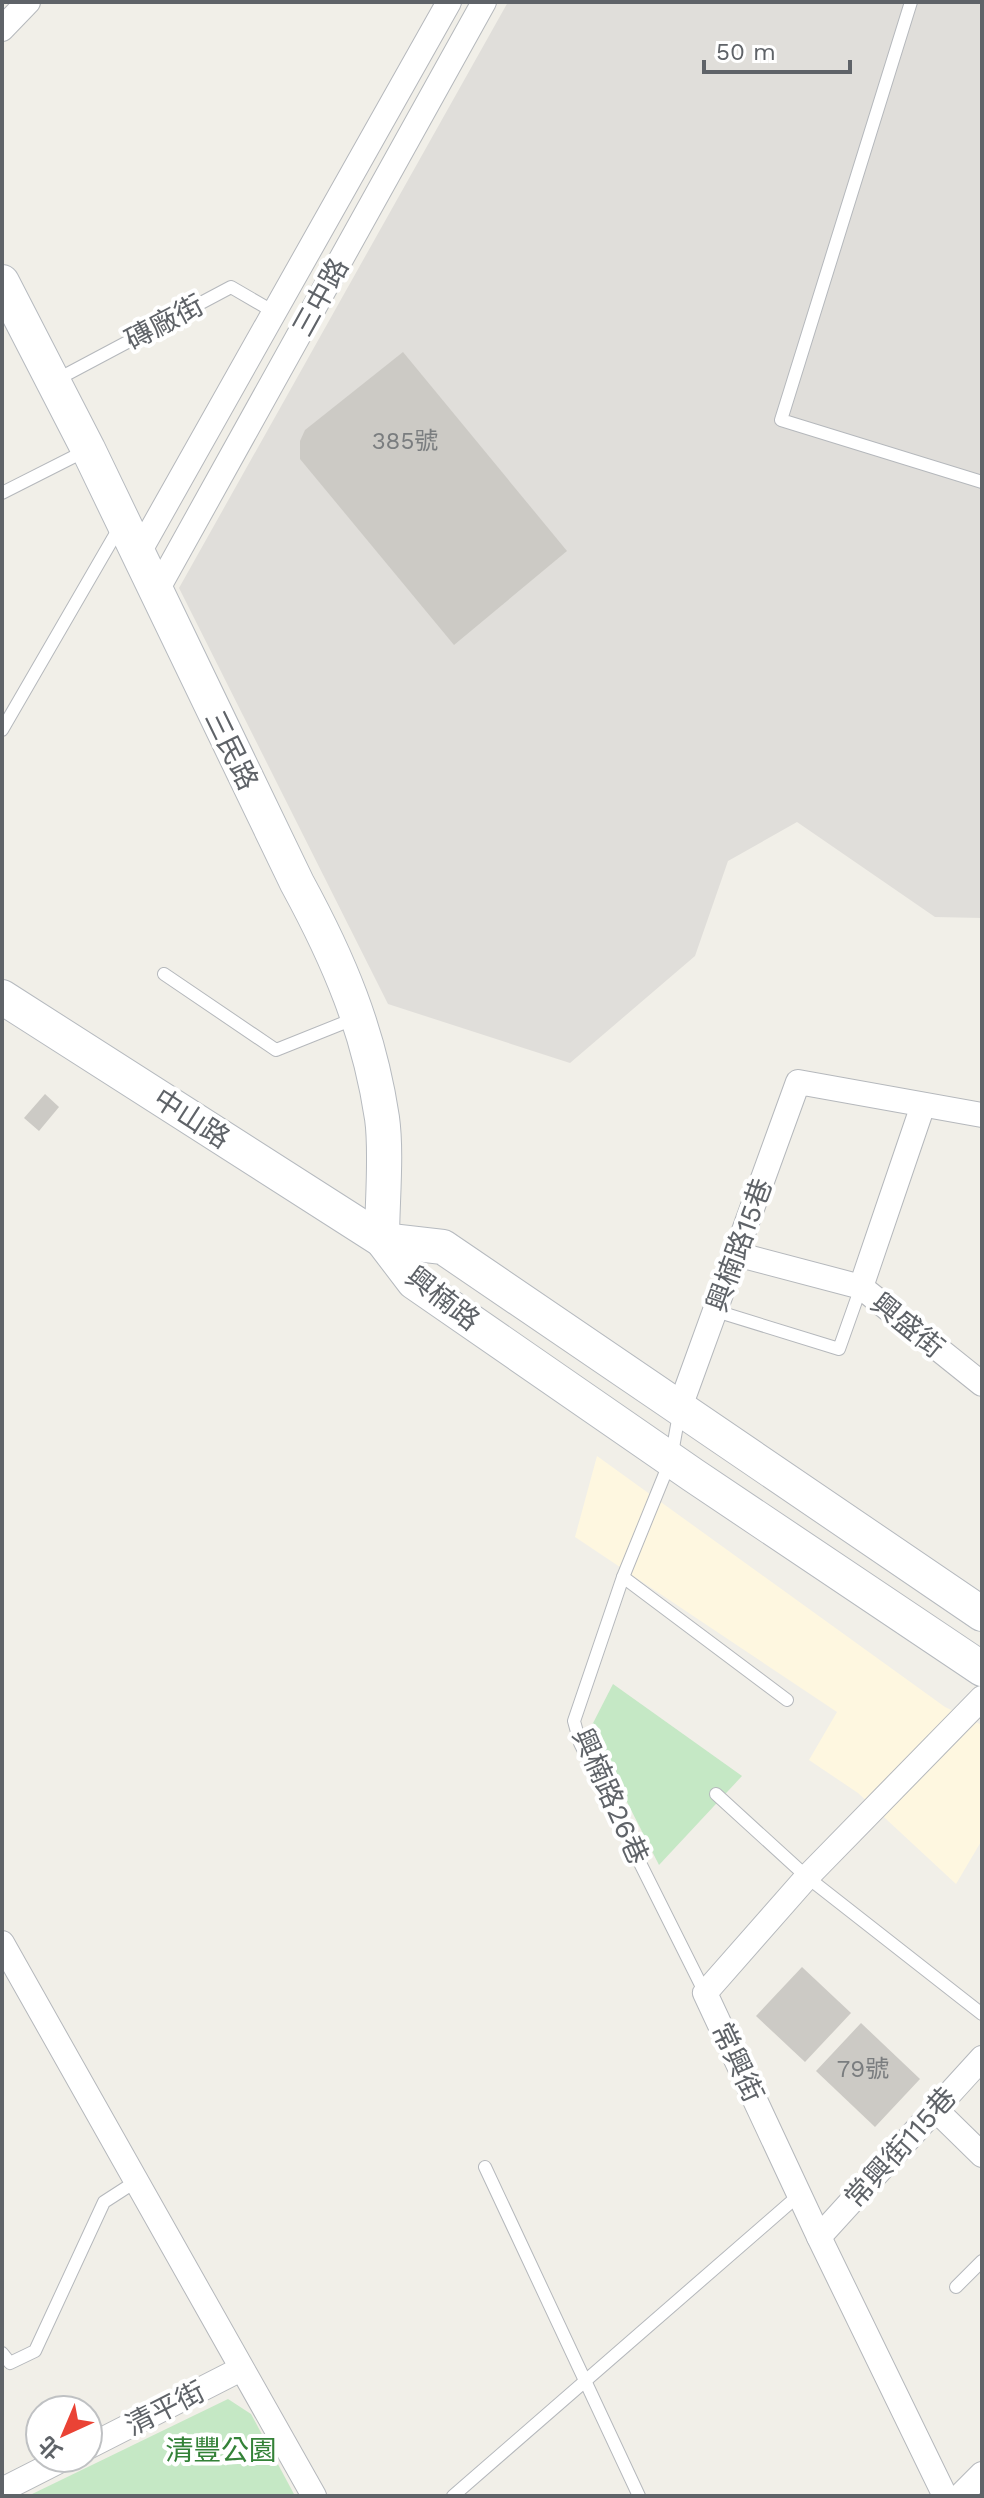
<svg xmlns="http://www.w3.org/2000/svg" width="984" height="2498" font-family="'Work Sans','Noto Sans TC',sans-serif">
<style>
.commercial{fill:#fef7e0}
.industrial{fill:#e0deda}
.green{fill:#c5e8c5}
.building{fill:#cccac5}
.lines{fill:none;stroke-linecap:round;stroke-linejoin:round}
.lane-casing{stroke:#b5b8bc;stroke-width:14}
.street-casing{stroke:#b5b8bc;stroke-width:26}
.secondary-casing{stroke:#b6babf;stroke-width:36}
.lane{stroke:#fff;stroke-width:12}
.street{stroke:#fff;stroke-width:24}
.secondary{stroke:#fff;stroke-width:34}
.labels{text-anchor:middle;stroke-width:8;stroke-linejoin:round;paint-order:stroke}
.number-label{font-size:24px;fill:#7a7d7f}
.street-label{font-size:28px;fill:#5f6368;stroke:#fff}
.park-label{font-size:28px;fill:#348238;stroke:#fff}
</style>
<rect width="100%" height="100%" fill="#f1efe8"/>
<path class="commercial" d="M597,1456L945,1707L982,1725V1840L956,1884L858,1793L809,1760L837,1712L575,1537Z"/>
<path class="industrial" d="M508,2H982V918L935,917L797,822L728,861L695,956L570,1063L388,1004L179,588Z"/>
<g class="green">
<path d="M613,1684L742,1776L659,1865L590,1729Z"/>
<path d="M228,2399L251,2414L295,2496H28Z"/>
</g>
<g class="building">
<path d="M403,352L567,551L454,645L300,459V441L305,430Z"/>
<path d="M45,1094L59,1107L39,1131L24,1118Z"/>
<path d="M802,1967L851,2013L805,2062L756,2016Z"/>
<path d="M861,2023L920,2079L875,2127L816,2071Z"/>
</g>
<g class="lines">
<g class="lane-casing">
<g id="lane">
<path d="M911,2L781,420L982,482"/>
<path d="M56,380L231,287L274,312"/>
<path d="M2,493L85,451"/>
<path d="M2,730L119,528"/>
<path d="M164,974L276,1050L356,1018"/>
<path d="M716,1311L839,1349L861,1287"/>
<path d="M679,1414L671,1459L623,1577L574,1721L580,1743L705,1993"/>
<path d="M623,1577L787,1700"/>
<path d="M716,1794L807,1877L982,2014"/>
<path d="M485,2167L639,2496"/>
<path d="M956,2287L982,2261"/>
<path d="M2,2353L10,2363L35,2351L104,2202L135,2182"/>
<path d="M453,2496L799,2195"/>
</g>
</g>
<g class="street-casing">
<g id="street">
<path d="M2,29L28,2"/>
<path d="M138,554L449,2"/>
<path d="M156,592L484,2"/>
<path d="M736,1254L861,1287L982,1384"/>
<path d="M861,1287L923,1105"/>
<path d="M680,1407L798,1082L982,1115"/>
<path d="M2,1943L314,2496"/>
<path d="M935,2109L982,2155"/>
<path d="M819,2237L982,2058"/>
<path d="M88,2447L241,2369"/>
<path d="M2,2490L65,2458"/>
<path d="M945,2496L819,2237L705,1993L807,1877L982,1698"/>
<path d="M960,2496L982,2474"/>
</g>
</g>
<g class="secondary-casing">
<g id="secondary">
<path d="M2,282L88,449L297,883C339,960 369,1031 382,1118C387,1153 382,1203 382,1240"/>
<path d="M2,997L382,1240L414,1282L693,1475L982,1669"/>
<path d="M382,1240L443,1247L982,1614"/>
</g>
</g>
<use href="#lane" class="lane"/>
<use href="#street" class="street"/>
<use href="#secondary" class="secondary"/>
</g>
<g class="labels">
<g class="number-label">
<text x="405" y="449">385號</text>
<text x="863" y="2077">79號</text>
</g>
<g class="street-label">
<text transform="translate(320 297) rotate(-61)" y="10">三中路</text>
<text transform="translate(164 322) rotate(-28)" y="10">磚廠街</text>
<text transform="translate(232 750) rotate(64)" y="10">三民路</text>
<text transform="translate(192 1118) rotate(33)" y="10">中山路</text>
<text transform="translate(739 1245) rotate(-70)" y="10">興楠路15巷</text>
<text transform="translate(443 1298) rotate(38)" y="10">興楠路</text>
<text transform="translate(908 1325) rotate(39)" y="10">興盛街</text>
<text transform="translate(611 1796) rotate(66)" y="10">興楠路26巷</text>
<text transform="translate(738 2062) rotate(65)" y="10">常興街</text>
<text transform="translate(900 2147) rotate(-48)" y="10">常興街115巷</text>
<text transform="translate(165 2408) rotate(-27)" y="10">清平街</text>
</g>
<g class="park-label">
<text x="221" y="2460">清豐公園</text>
</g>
</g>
<rect width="984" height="2498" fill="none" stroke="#5f6368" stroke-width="8"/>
<g transform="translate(64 2434) rotate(224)"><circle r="38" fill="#ffffff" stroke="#bfc1c3" stroke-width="2"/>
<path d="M0-6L14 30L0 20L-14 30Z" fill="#ea4335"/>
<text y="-12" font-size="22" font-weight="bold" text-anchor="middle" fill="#5f6368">北</text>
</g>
<path d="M704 60v12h146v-12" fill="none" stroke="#5f6368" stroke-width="4"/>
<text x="716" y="60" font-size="24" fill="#5f6368" stroke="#ffffff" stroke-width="6" paint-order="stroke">50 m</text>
</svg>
